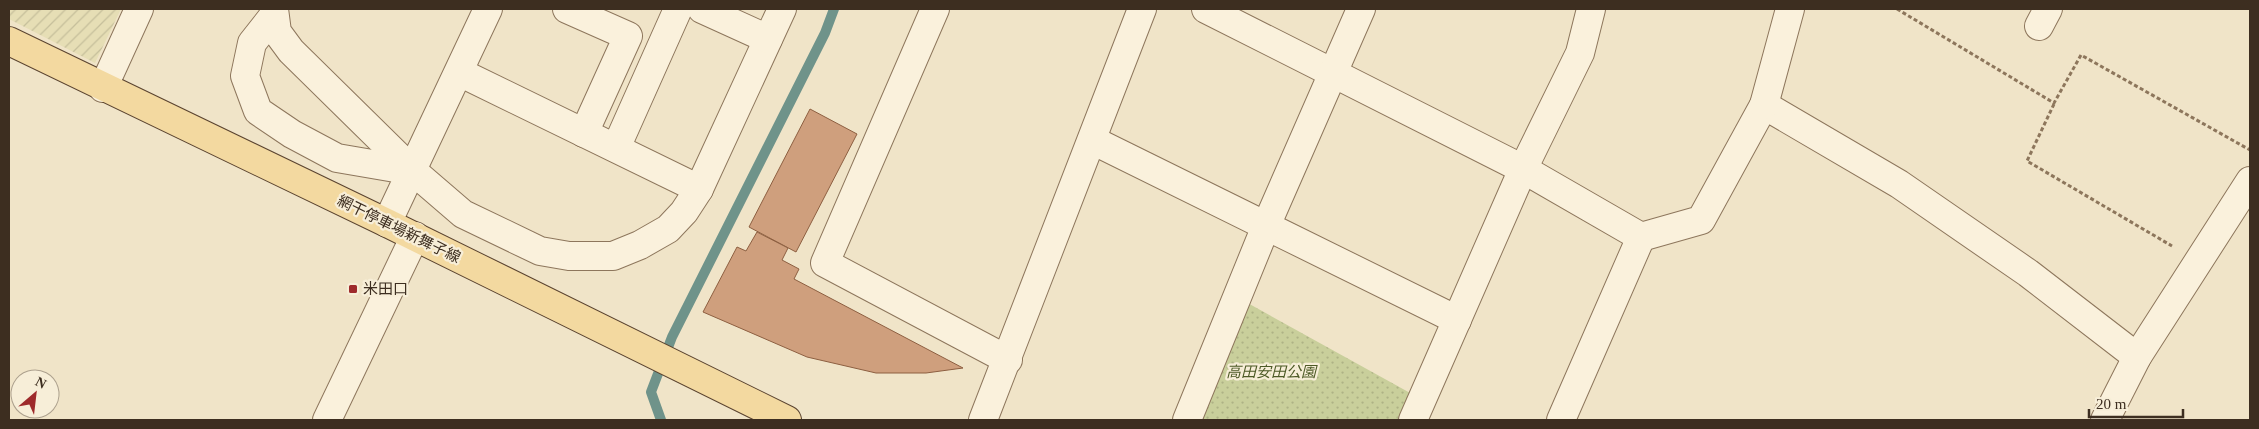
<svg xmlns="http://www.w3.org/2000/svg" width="2259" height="429" font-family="'Times New Roman','Noto Sans JP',serif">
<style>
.farmland{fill:url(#farmland-furrows)}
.green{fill:url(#green-dots)}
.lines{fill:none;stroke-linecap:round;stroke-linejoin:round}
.stream{stroke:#6f938a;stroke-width:10}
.building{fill:#cf9f7d;stroke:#8d5f41}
.minor-casing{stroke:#8d765c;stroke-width:30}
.major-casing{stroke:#5b4430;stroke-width:30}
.path{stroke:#8d765c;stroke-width:3;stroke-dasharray:4 2.5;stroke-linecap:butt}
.minor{stroke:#faf1dc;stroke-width:28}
.major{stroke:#f3d9a0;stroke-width:28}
.poi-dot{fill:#9e2a2b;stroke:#f7eed8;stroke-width:2}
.labels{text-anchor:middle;stroke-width:4.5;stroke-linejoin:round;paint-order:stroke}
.street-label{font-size:15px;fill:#3d2e20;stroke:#f7eed8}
.poi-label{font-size:15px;fill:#3d2e20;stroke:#f7eed8;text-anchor:start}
.park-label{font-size:15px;font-style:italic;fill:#4d5a26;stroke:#f7eed8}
</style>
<defs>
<pattern id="farmland-furrows" width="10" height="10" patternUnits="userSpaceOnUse" patternTransform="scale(1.25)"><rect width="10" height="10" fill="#e6deb5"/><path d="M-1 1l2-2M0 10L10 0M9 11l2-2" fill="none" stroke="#c6bf9b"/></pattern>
<pattern id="green-dots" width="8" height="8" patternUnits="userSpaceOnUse" patternTransform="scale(1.25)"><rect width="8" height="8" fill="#c9cf9b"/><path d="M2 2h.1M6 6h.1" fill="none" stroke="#aeb285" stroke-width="1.8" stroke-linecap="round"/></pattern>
</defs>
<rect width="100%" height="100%" fill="#f0e4c8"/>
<path class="farmland" d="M9,9H121L95,63L9,19Z"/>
<path class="green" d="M1244,301L1412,394L1398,420H1195Z"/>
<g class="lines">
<path class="stream" d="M661,420L651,392L672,337L825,33L834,9"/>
</g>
<g class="building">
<path d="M810,109L857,134L796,252L749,227Z"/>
<path d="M757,232L788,248L782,260L799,269L794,279L963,368L926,373H876L807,357L703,312L737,247L746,251Z"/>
</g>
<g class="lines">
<g class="minor-casing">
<g id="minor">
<path d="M274,9L277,32L291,51L413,171L463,214L540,251L569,256H613L640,245L668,229L684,212L699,189L782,9"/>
<path d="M567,9L628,36L584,133"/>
<path d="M702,9L768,39"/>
<path d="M935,9L825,263L1008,360"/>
<path d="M1206,9L1523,169L1641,237L1701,220L1764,105L1899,184L2028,273L2137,357"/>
<path d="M274,15L252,43L245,76L258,111L292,134L337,158L413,171"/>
<path d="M2039,26L2048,9"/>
<path d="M459,72L699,189"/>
<path d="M103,88L139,9"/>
<path d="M1764,105L1790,9"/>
<path d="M1092,140L1457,320"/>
<path d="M616,148L678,9"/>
<path d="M387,223L488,9"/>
<path d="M327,420L415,236"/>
<path d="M983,420L1142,9"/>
<path d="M1187,420L1266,226L1361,9"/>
<path d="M1413,420L1523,169L1580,53L1591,9"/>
<path d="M1561,420L1641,237"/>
<path d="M2105,420L2137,357L2250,181"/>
</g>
</g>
<g class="major-casing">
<path id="major" d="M9,41L387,223L787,420"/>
</g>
<g class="path">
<path d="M1897,9L2054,103L2081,55L2250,150"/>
<path d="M2054,104L2027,161L2172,246"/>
</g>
<use href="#minor" class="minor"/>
<use href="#major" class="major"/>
</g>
<rect class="poi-dot" x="348" y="284" width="10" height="10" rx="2.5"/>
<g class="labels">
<g class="street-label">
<text transform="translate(399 229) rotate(26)" y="5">網干停車場新舞子線</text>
</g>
<g class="poi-label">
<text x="363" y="294">米田口</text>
</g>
<g class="park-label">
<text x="1271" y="377">高田安田公園</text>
</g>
</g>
<rect width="2259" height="429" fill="none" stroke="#3d2e20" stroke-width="20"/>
<g transform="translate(35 394) rotate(28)"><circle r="24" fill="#f7eed8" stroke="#ada18e"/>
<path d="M0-4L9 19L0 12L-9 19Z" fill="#9e2a2b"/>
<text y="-8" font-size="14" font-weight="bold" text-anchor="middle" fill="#3d2e20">N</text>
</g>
<path d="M2089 409v8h94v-8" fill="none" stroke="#3d2e20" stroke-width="2.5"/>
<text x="2096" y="409" font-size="15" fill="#3d2e20" stroke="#f7eed8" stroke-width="4" paint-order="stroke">20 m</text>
</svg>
